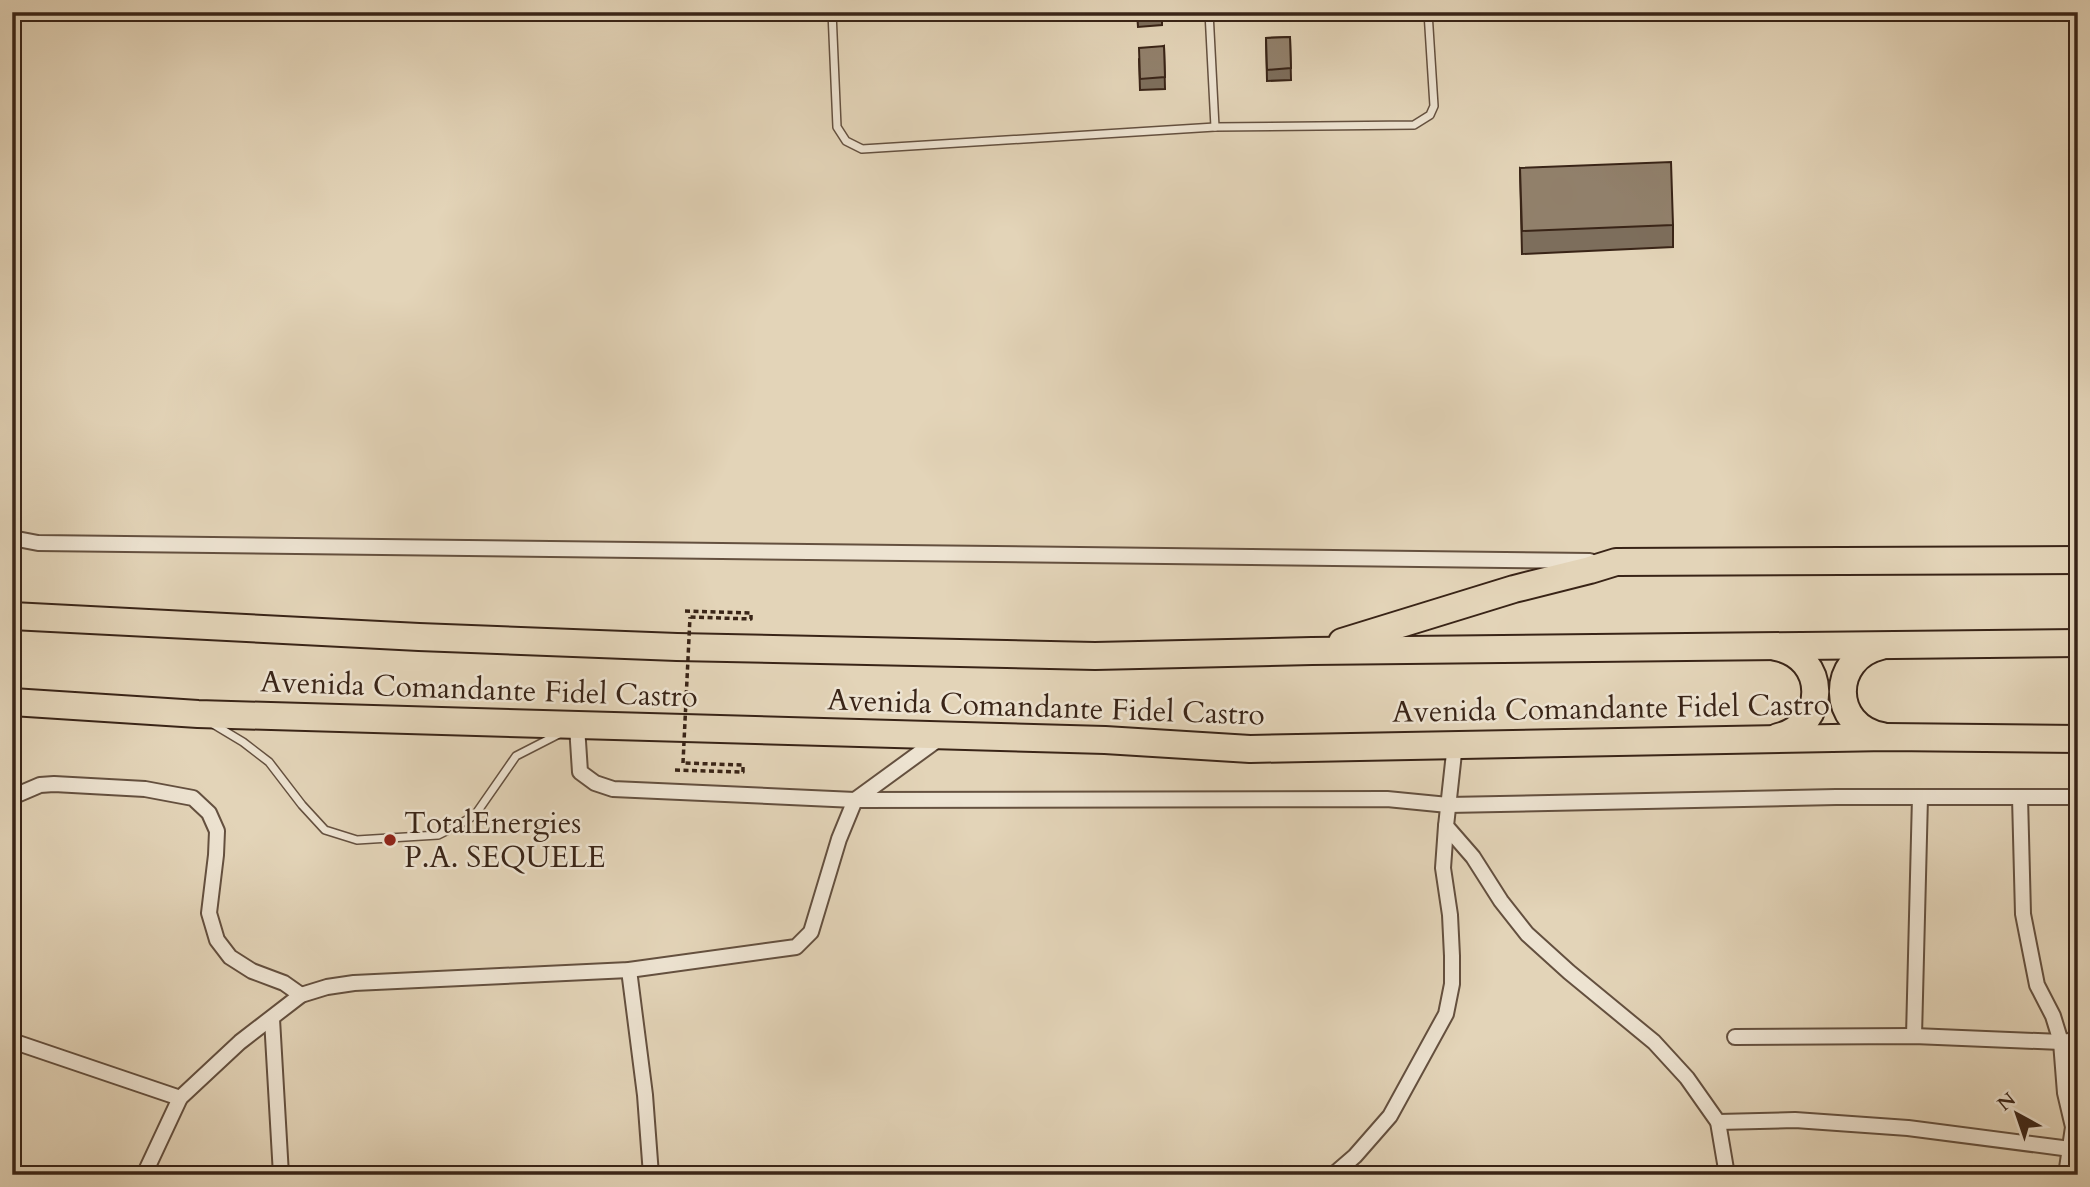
<svg xmlns="http://www.w3.org/2000/svg" width="2090" height="1187" font-family="Cardo,serif">
<style>
.lines{fill:none;stroke-linecap:round;stroke-linejoin:round}
.lane-casing{stroke:#64503f;stroke-width:10}
.street-casing{stroke:#64503f;stroke-width:18}
.highway-casing{stroke:#392417;stroke-width:30}
.path{stroke:#392417;stroke-width:3.5;stroke-dasharray:5 3.5;stroke-linecap:butt}
.lane{stroke:#ede3d1;stroke-width:7}
.street{stroke:#ede3d1;stroke-width:14}
.highway{stroke:#e3d4b8;stroke-width:26}
.path-bridge{stroke:#392417;stroke-width:3.5;stroke-dasharray:5 3.5;stroke-linecap:butt}
.wall{fill:#7d6e5c;stroke:#392417;stroke-width:2}
.building{fill:#91806b;stroke:#392417;stroke-width:2}
.poi-dot{fill:#8f2418;stroke:#ede3d1;stroke-width:2.5}
.labels{text-anchor:middle;stroke-width:5;stroke-linejoin:round;paint-order:stroke}
.street-label{font-size:30px;fill:#392417;stroke:#ede3d1}
.poi-label{font-size:30px;fill:#392417;stroke:#ede3d1;text-anchor:start}
</style>
<rect width="100%" height="100%" fill="#e3d4b8"/>
<filter id="stains"><feTurbulence type="fractalNoise" baseFrequency=".00286" numOctaves="4"/><feColorMatrix values="0 0 0 0 .2 0 0 0 0 .09 0 0 0 0 .02 0 0 0 .5 -.17"/></filter>
<radialGradient id="worn" r=".72"><stop offset=".6" stop-color="#630" stop-opacity="0"/><stop offset="1" stop-color="#630" stop-opacity=".3"/></radialGradient>
<g class="lines">
<g class="lane-casing">
<g id="lane">
<path d="M832,12L837,127L846,141L862,149L1215,127L1414,125L1430,115L1434,106L1428,12"/>
<path d="M1209,12L1215,127"/>
<path d="M213,724L243,742L269,762L302,805L325,830L357,840L438,835L458,825L475,815L516,756L559,734"/>
</g>
</g>
<g class="street-casing">
<g id="street">
<path d="M12,538L38,543L1590,561"/>
<path d="M577,726L580,772L595,783L613,789L855,800L1387,799L1448,805L1836,797H2078"/>
<path d="M1455,744L1446,826L1473,857L1501,901L1527,934L1569,972L1654,1042L1687,1078L1718,1122L1727,1175"/>
<path d="M12,797L40,785L54,784L145,789L193,798L209,813L217,831L216,855L209,913L217,940L230,957L252,971L284,983L301,995"/>
<path d="M2020,797L2023,914L2037,985L2053,1016L2061,1042L2065,1093L2073,1127L2066,1175"/>
<path d="M629,970L645,1095L651,1175"/>
<path d="M272,1019L281,1175"/>
<path d="M1914,1036L1920,797"/>
<path d="M1735,1037L1914,1036L2061,1042L2078,1040"/>
<path d="M12,1041L180,1098"/>
<path d="M1718,1122L1795,1120L1908,1128L2078,1150"/>
<path d="M144,1175L180,1098L240,1042L301,995L327,987L354,983L629,970L796,947L811,932L839,839L855,800L940,738"/>
<path d="M1333,1175L1355,1156L1390,1116L1446,1014L1452,984V956L1450,915L1443,868L1446,826"/>
</g>
</g>
<g class="highway-casing">
<g id="highway">
<path d="M12,616L419,637L677,647L1095,656L1312,651L2078,643"/>
<path d="M1342,642L1514,589L1590,570L1616,562L2078,560"/>
<path d="M1881,646C1830,658 1830,726 1882,736"/>
<path d="M1776,647C1828,657 1828,725 1778,737"/>
<path d="M12,702L198,714L1105,740L1250,749L1887,737L2078,739"/>
</g>
</g>
<g class="path">
<path d="M685,611L751,613V619L690,617"/>
<path d="M675,770L743,772V765L683,763"/>
</g>
<use href="#lane" class="lane"/>
<use href="#street" class="street"/>
<use href="#highway" class="highway"/>
<path class="path-bridge" d="M683,763L690,617"/>
</g>
<g class="wall">
<path d="M1137,12H1162V25L1138,27Z"/>
<path d="M1264,12H1288V15L1264,17Z"/>
<path d="M1290,37L1291,80L1267,81L1266,38Z"/>
<path d="M1164,46L1165,89L1140,90L1139,59Z"/>
<path d="M1520,168L1673,225V247L1522,254Z"/>
</g>
<g class="building">
<path d="M1138,12H1162V14L1138,15Z"/>
<path d="M1290,37L1291,68L1267,70L1266,38Z"/>
<path d="M1164,46L1165,77L1140,79L1139,48Z"/>
<path d="M1671,162L1673,225L1522,231L1520,168Z"/>
</g>
<circle class="poi-dot" cx="390" cy="840" r="7"/>
<g class="labels">
<g class="street-label">
<text transform="translate(479 689) rotate(2)" y="10">Avenida Comandante Fidel Castro</text>
<text transform="translate(1046 707) rotate(2)" y="10">Avenida Comandante Fidel Castro</text>
<text transform="translate(1611 708) rotate(-1)" y="10">Avenida Comandante Fidel Castro</text>
</g>
<g class="poi-label">
<text x="404" y="833">TotalEnergies<tspan x="404" dy="34">P.A. SEQUELE</tspan></text>
</g>
</g>
<rect width="2090" height="1187" fill="none" stroke="#e3d4b8" stroke-width="42"/>
<rect x="14" y="14" width="2062" height="1159" fill="none" stroke="#392417" stroke-width="3.5"/>
<rect x="21" y="21" width="2048" height="1145" fill="none" stroke="#392417" stroke-width="2"/>
<g transform="translate(2017 1114) rotate(320)" stroke="#ede3d1" stroke-width="5" paint-order="stroke">
<path d="M0-5L12 26L0 18L-12 26Z" fill="#392417"/>
<text y="-10" font-size="19" font-weight="bold" text-anchor="middle" fill="#392417">N</text>
</g>
<rect width="100%" height="100%" filter="url(#stains)"/>
<rect width="100%" height="100%" fill="url(#worn)"/>
</svg>
